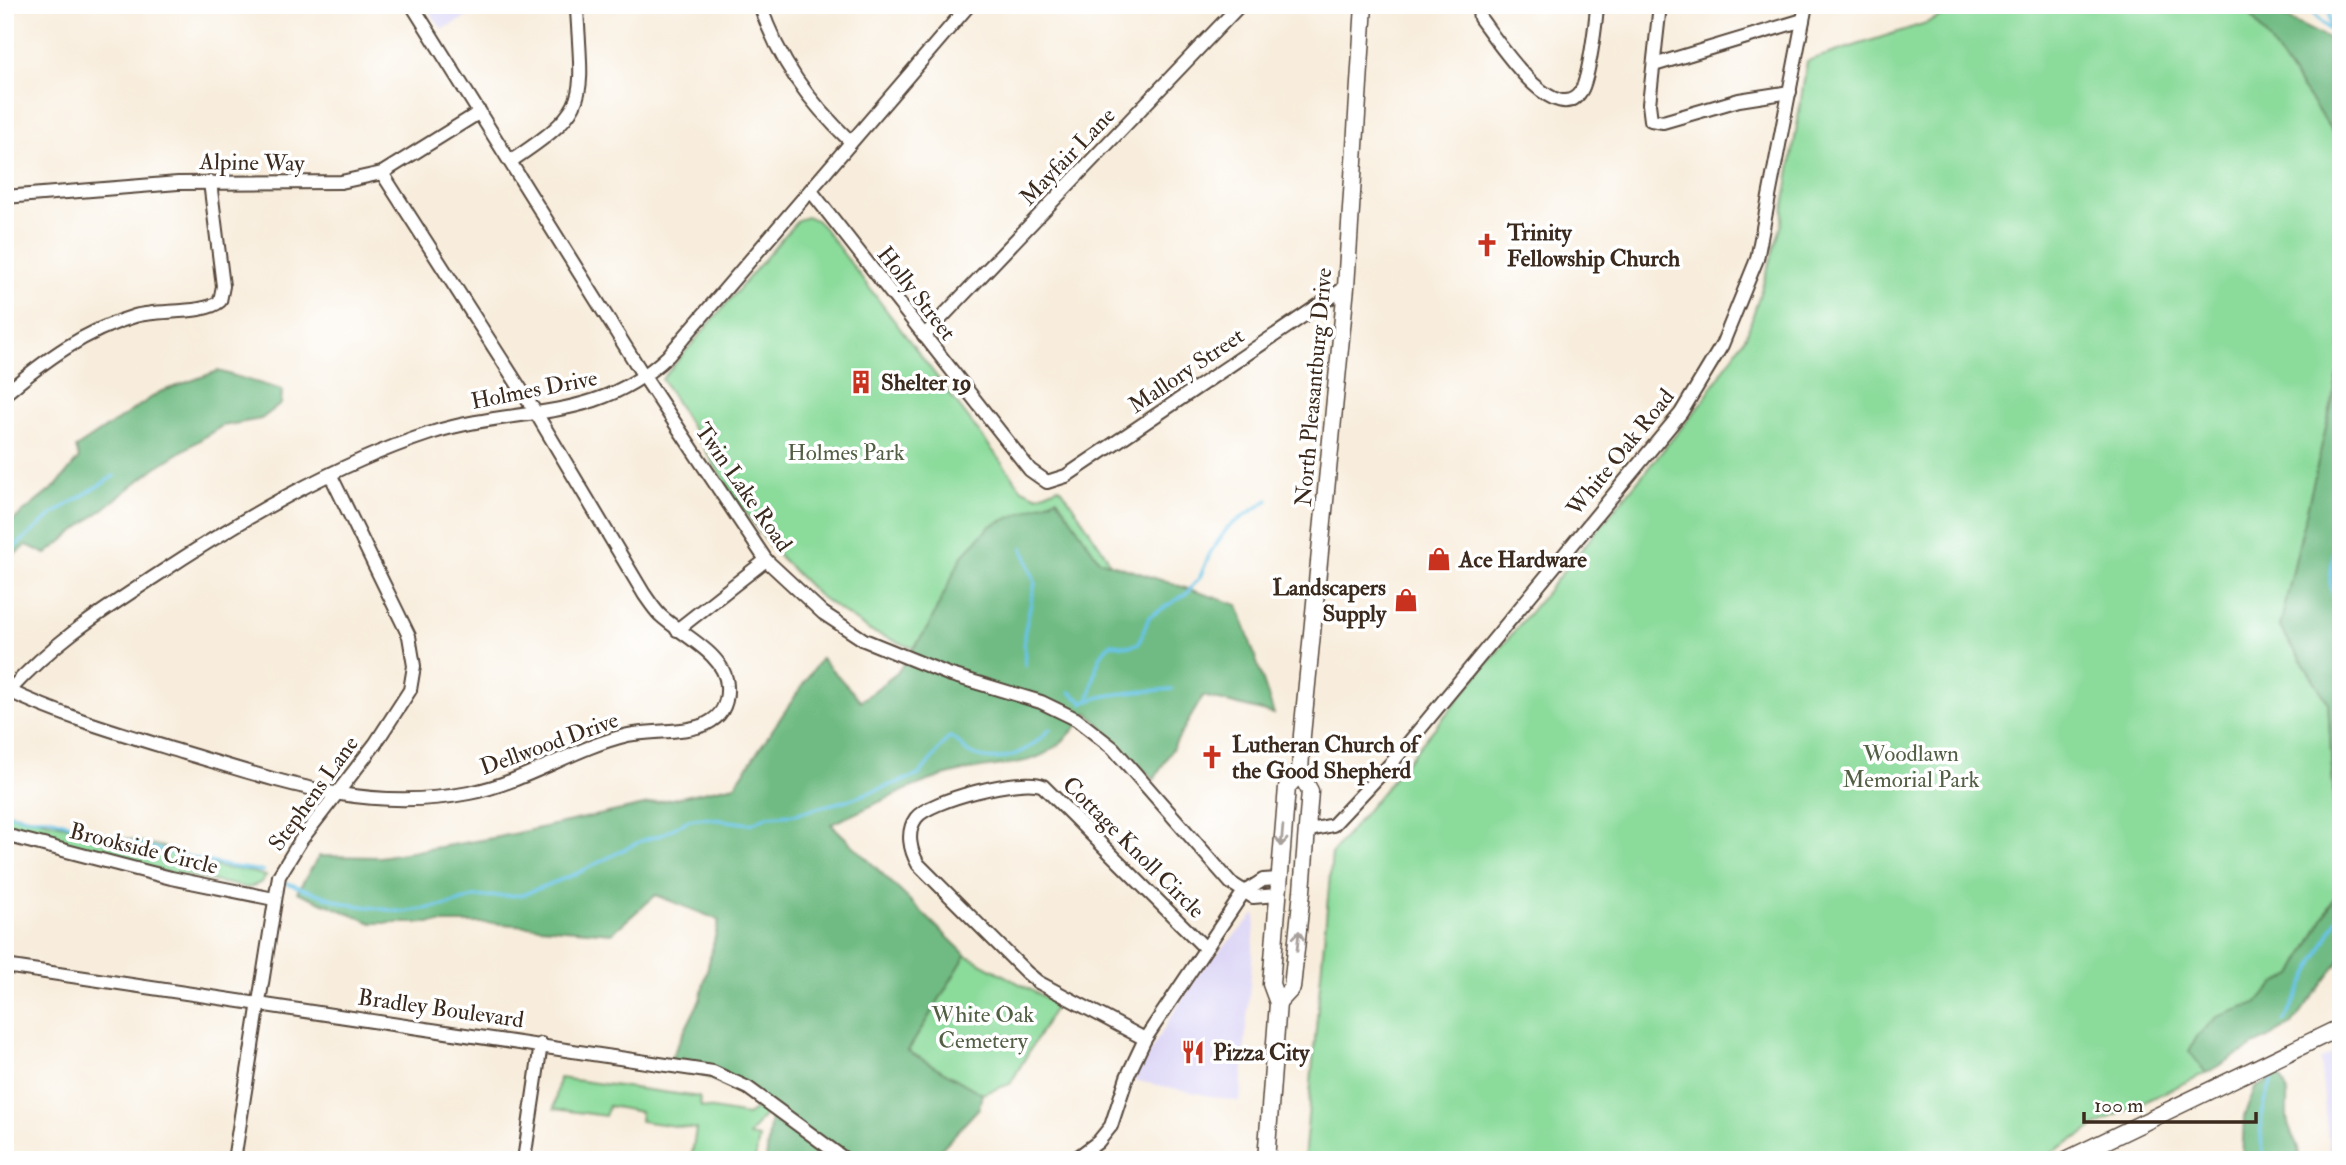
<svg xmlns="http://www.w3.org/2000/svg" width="2346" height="1165" font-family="'IM FELL Double Pica',serif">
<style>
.built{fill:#dcd5f6}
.green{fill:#8bdb9b;stroke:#63825c;stroke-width:2}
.forest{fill:#70bb83;stroke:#567250;stroke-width:2}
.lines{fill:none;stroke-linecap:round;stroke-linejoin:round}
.stream{stroke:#69c4e7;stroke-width:3.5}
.street-casing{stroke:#57473a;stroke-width:16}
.secondary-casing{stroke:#57473a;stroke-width:19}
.street{stroke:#fff;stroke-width:12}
.secondary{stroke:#fff;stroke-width:16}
.oneway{stroke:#a79f9a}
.labels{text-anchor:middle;stroke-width:7;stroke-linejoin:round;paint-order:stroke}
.street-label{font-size:23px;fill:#3b2a1e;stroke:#fff}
.poi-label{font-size:23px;font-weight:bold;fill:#3b2a1e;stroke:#fff;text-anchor:start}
.park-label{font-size:23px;fill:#535f44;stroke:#fff}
</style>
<rect width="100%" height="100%" fill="#fff"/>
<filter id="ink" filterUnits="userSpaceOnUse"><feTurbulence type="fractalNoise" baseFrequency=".0143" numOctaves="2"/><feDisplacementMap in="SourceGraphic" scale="14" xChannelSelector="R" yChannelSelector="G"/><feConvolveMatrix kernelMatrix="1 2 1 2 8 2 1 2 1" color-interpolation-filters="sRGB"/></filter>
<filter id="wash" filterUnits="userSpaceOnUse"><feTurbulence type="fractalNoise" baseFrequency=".00686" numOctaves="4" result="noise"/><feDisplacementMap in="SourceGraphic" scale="28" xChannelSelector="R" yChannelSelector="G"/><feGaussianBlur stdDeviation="1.57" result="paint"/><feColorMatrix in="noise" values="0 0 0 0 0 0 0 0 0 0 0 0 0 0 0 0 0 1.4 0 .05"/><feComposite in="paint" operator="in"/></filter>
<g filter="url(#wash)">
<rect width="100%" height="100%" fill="#f8eddc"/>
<g class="built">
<path d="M425,5H492L442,29Z"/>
<path d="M1256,913L1240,1102L1133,1080L1195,977Z"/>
<path d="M2341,1049V1160H2330L2320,1060Z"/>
</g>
<g class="green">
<path d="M1967,5H2244L2341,144V363L2280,627L2328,702L2339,889L2293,975L2249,1039L2206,1073L2116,1115L2038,1160H1304L1332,853L1701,404L1747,334L1781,227L1807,61L1926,23Z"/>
<path d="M807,217L816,220L823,227L1022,489L1038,496L1059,487L1063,491L1107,557L1126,616L946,661L870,631L818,595L772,549L733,495L662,379L798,220Z"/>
<path d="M5,812L163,847L221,868L245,870L266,876L262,882L249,888L162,871L5,831Z"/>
<path d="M966,955L1057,1004L1010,1084L982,1094L908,1051Z"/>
<path d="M559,1078L699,1097L701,1107L747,1115L759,1107L768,1110L749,1136L759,1138L755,1160H691L696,1129L640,1121L641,1112L609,1106L605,1116L554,1109Z"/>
</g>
<g class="forest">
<path d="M2244,5H2260L2341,45V144Z"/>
<path d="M2341,363V959L2292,1024L2206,1073L2189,1051L2198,1035L2217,1017L2257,1003L2276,983L2293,975L2339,889L2328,702L2280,627Z"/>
<path d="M218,371L282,390L281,404L261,419L222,426L155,468L46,554L27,545L5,561V527L57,485L79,458L76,448L160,392Z"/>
<path d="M1057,498L1099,560L1238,605L1274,714L1203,696L1154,780L1087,712C1045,775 1014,758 951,774C914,783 867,809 831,824L966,955L908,1051L982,1094L979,1108L931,1160H766L772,1107L670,1060L700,1000L719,920L656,895L612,933L491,923H372L297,892L319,856L380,857L499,837L735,785L821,658L861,701L897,673L928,627L962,556L990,526Z"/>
<path d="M2279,1075C2293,1096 2284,1101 2288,1123C2291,1138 2300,1142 2299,1160H2242L2244,1117L2255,1088Z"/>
</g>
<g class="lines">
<g class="stream">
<path d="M2305,5L2341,42"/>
<path d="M2329,5L2330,28"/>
<path d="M2341,490L2330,581L2341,632"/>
<path d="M1023,548L1035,583L1024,635L1025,666"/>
<path d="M5,555L53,514L114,476"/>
<path d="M1070,692L1084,703"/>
<path d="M1088,701C1096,682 1093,656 1111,644L1131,646L1139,643L1149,617L1186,594L1200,577L1210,553L1228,527L1268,500"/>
<path d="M1082,704C1102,692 1146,692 1172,689"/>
<path d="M5,813L28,818H49L132,843L226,866L263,871"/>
<path d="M287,883L347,904L403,912L449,905L474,897L522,895L578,873L641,841L661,835L689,820L704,818L751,824L768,816L795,814L851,799L908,779L919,775L949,737C960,740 962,750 971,754C1001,767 1030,751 1050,729"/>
<path d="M2284,1022L2341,911"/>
<path d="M2266,1160C2255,1132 2263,1107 2272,1080"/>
</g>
</g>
</g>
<g filter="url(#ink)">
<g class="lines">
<g class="street-casing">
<g id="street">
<path d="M412,5L645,378L766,560L823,613L864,640L948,674L1041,702L1076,719L1113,748L1231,883L1253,897L1277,895"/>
<path d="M760,5C779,61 808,101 851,142"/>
<path d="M1478,5L1480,18C1494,36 1555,132 1581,91C1589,78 1596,23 1597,5"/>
<path d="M1660,5L1649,104L1651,120L1663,122L1739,100L1790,92"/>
<path d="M1654,65L1803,20"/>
<path d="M511,161C592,107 582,102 577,9"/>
<path d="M811,191L1030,470L1047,482L1066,476L1346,287"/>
<path d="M5,197L178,183L341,182L382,173L480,112"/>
<path d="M924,336L1240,5"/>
<path d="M5,394C45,360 84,331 135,316C158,309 204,315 220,301L223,286L210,182"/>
<path d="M677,630L766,560"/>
<path d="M5,689C63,717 123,734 185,753C282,782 367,813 469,793C526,782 573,748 628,735C665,727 730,741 727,686C726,654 681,635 660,615C654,609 649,601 644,594L536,413L382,173"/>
<path d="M9,691C56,640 98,614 154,577C240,520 333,465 431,433C519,405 595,425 668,356L969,5"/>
<path d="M1306,831L1333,825L1396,758L1681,413L1722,345L1757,259L1806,5"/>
<path d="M5,835L171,878L274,899"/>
<path d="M5,966L713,1072L748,1088L846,1160"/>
<path d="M1145,1039L1038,982L1026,972L918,864C910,850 906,832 916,818C929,800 1023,776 1043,786L1204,947"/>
<path d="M234,1160L279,876L301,840L375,744L410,690L414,666L409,636L331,476"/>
<path d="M524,1160L541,1044"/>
<path d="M1074,1160L1098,1142L1111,1126L1127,1077L1145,1039L1243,893L1263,880L1278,879"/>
</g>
</g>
<g class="secondary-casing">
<g id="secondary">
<path d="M1278,1003L1292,988L1302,891L1310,791L1300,773L1302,735L1346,287L1364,5"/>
<path d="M1266,1160L1278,1003L1271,984L1287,787L1300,773"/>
<path d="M2066,1160L2341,1027"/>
</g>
</g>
<use href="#street" class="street"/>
<use href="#secondary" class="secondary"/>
</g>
<defs><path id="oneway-shaft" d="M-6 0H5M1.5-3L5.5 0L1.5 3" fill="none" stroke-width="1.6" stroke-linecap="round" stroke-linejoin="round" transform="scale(1.75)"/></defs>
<g class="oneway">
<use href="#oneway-shaft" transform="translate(1282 836) rotate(95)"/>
<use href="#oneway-shaft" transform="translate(1298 941) rotate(-84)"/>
</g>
</g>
<defs>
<g id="church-bare" transform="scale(1.89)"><path d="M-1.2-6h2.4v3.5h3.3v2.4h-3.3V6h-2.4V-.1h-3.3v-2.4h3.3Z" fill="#c8321e" stroke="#fff" stroke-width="2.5" paint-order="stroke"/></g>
<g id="building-bare" transform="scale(1.89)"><path d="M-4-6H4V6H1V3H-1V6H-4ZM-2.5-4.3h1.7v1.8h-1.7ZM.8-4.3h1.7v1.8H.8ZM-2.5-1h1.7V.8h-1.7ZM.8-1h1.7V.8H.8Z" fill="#c8321e" stroke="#fff" stroke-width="2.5" paint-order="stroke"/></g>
<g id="shop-bare" transform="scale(1.89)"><path d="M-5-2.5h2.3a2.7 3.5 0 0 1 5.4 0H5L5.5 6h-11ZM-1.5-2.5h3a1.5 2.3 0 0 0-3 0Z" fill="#c8321e" stroke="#fff" stroke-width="2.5" paint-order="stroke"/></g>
<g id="restaurant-bare" transform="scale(1.89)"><path d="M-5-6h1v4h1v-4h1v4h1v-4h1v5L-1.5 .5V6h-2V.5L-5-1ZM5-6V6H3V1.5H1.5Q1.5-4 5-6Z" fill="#c8321e" stroke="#fff" stroke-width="2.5" paint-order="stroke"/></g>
</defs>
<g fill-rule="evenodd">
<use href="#church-bare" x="1487" y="245"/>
<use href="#building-bare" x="861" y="382"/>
<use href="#shop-bare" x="1439" y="559"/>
<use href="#shop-bare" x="1406" y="600"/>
<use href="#church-bare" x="1212" y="757"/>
<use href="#restaurant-bare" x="1193" y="1052"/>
</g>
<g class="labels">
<g class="street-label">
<text transform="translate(1067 156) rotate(-46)" y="8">Mayfair Lane</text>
<text transform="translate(252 162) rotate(1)" y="8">Alpine Way</text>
<text transform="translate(917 293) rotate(52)" y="8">Holly Street</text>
<text transform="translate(1186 370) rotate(-34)" y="8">Mallory Street</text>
<text transform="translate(1313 387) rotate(-85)" y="8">North Pleasantburg Drive</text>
<text transform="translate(534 389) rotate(-11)" y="8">Holmes Drive</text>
<text transform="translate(1620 452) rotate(-51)" y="8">White Oak Road</text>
<text transform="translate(744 487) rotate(55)" y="8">Twin Lake Road</text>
<text transform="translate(549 743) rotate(-20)" y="8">Dellwood Drive</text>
<text transform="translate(313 793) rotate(-54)" y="8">Stephens Lane</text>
<text transform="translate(1134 847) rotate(45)" y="8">Cottage Knoll Circle</text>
<text transform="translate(144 848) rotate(14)" y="8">Brookside Circle</text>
<text transform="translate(441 1008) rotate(8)" y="8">Bradley Boulevard</text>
</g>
<g class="poi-label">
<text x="1507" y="240">Trinity<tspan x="1507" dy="26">Fellowship Church</tspan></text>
<text x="881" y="390">Shelter 19</text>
<text x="1459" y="567">Ace Hardware</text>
<text x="1386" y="595" text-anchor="end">Landscapers<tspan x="1386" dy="26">Supply</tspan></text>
<text x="1232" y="752">Lutheran Church of<tspan x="1232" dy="26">the Good Shepherd</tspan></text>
<text x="1213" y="1060">Pizza City</text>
</g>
<g class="park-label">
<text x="846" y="460">Holmes Park</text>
<text x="1911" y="761">Woodlawn<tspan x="1911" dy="26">Memorial Park</tspan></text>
<text x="983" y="1022">White Oak<tspan x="983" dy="26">Cemetery</tspan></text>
</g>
</g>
<rect width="2346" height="1165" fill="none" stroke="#fff" stroke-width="28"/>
<path d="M2084 1112v10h172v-10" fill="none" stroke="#3b2a1e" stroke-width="3.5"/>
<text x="2094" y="1112" font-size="21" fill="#3b2a1e" stroke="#ffffff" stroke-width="5" paint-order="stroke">100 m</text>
</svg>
